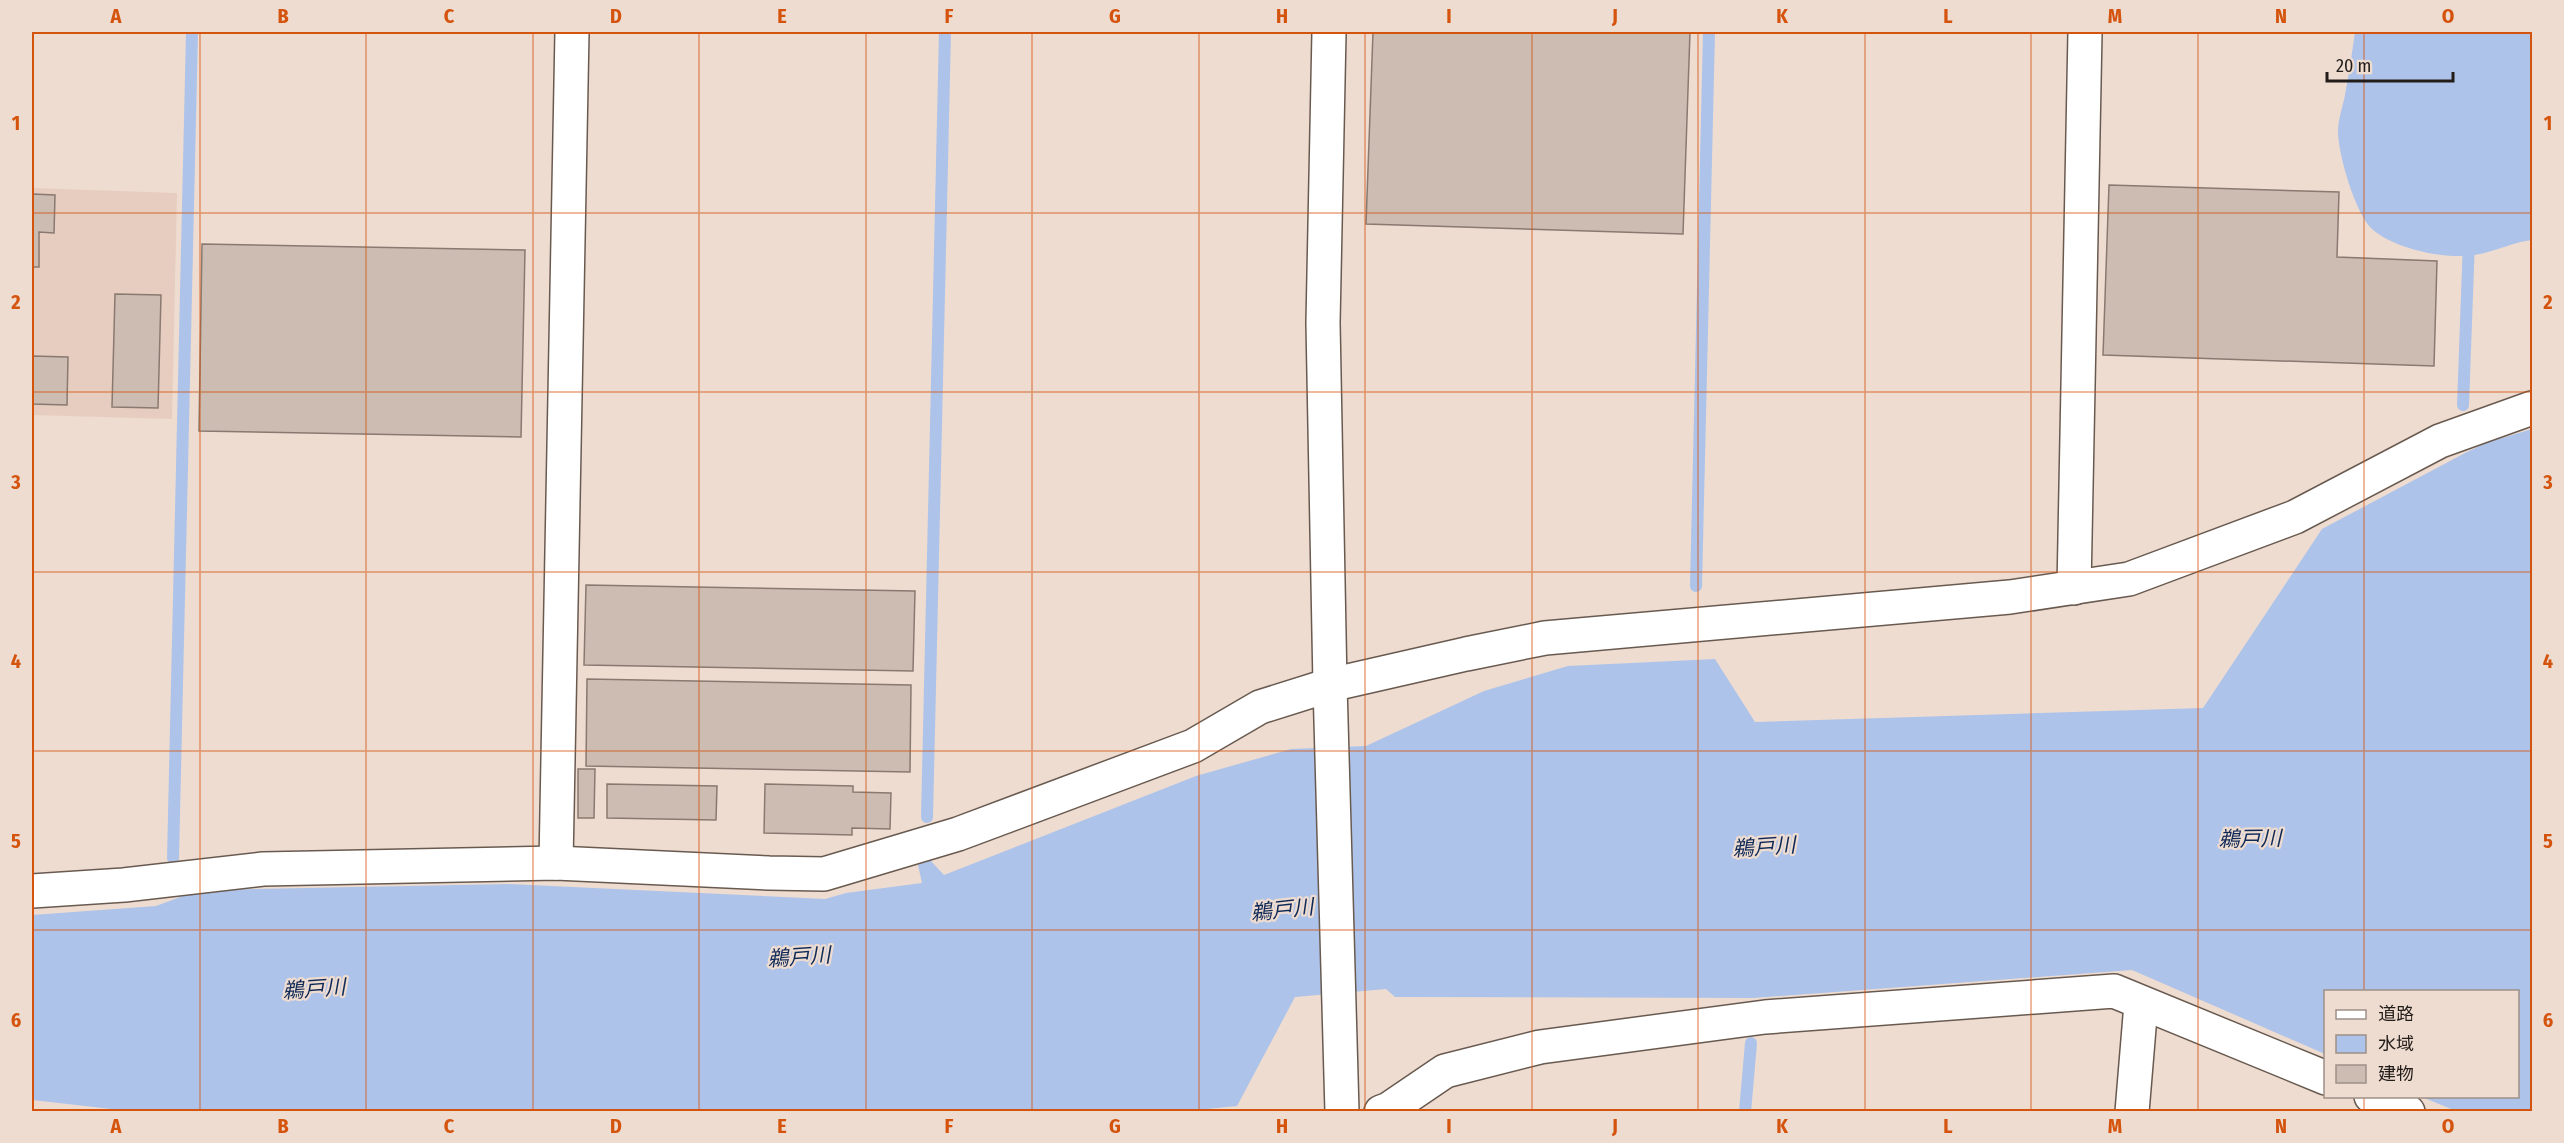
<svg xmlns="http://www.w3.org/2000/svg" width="2564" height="1143" font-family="'Fira Sans Condensed','Noto Sans JP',sans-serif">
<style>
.built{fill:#e6cdbf}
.water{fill:#adc3e9}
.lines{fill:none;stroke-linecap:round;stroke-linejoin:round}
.stream{stroke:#adc3e9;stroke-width:12}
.building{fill:#cdbcb1;stroke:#897970;stroke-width:1.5}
.minor-casing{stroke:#695a50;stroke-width:36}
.minor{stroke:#fff;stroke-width:33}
.grid{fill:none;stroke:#d4530d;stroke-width:1.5;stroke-opacity:0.55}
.labels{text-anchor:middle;stroke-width:4.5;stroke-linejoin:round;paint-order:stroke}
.water-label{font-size:21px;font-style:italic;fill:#102a57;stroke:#eedcd1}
.neatline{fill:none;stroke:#d4530d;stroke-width:2}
.grid-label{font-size:20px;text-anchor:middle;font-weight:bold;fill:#d4530d}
</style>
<rect width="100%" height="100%" fill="#eedcd1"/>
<path class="built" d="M32,188L177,193L172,419L32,415Z"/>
<g class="water">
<path d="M2355,32H2532V240C2508,243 2487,256 2462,256C2435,257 2392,247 2372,229C2355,213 2338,154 2338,131C2338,119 2343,106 2345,95C2349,74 2352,53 2355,32Z"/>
<path d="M2532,429V1111H2456L2422,1097L2518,1096V992H2326L2325,1054L2132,970L1753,998L1395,997L1386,989L1295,997L1237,1106L1187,1111L138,1112L32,1100V915L156,906L199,890L509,884L825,899L846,893L922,883L918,865L930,860L944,875L1196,776L1291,749L1366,746L1484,691L1568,666L1715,659L1755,722L2203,708L2322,529L2465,453L2486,443Z"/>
</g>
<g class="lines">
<g class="stream">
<path d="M2463,405L2469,240"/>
<path d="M1696,586L1709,32"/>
<path d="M927,817L945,32"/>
<path d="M173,858L192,32"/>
<path d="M1745,1112L1751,1043"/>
</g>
</g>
<g class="building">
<path d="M1373,32H1690L1683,234L1366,224Z"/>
<path d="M2109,185L2339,192L2337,257L2437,261L2434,366L2103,355Z"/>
<path d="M32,194L55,195L54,233L39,232V267H32Z"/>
<path d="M202,244L525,250L521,437L199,431Z"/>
<path d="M115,294L161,295L158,408L112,407Z"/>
<path d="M32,356L68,357L67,405L32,404Z"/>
<path d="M586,585L915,591L913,671L584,665Z"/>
<path d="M587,679L911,685L910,772L586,766Z"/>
<path d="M578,769H595L594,818H578Z"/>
<path d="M607,784L717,786L716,820L607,818Z"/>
<path d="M765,784L853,786V792L891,793L890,829L852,828V835L764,833Z"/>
</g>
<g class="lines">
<g class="minor-casing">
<g id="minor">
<path d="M1329,32L1323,323L1330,685L1342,1112"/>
<path d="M2074,588L2085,32"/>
<path d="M556,863L572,32"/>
<path d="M32,891L124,885L263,869L556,863L769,873L824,874L958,834L1193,746L1260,707L1330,685L1466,654L1545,638L2010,597L2129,579L2295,517L2440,441L2532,408"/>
<path d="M2371,1096L2408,1112"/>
<path d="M1381,1112L1389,1109L1445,1071L1540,1047L1765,1017L2114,991L2326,1078"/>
<path d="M2132,1112L2141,1004"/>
</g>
</g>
<use href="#minor" class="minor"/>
</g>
<path class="grid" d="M200,32V1112M366,32V1112M533,32V1112M699,32V1112M866,32V1112M1032,32V1112M1199,32V1112M1365,32V1112M1532,32V1112M1698,32V1112M1865,32V1112M2031,32V1112M2198,32V1112M2364,32V992M32,213H2532M32,392H2532M32,572H2532M32,751H2532M32,930H2532M2364,1096V1112"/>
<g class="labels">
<g class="water-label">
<text transform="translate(2250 839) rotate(-1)" y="7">鵜戸川</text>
<text transform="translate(1764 847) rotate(-4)" y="7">鵜戸川</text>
<text transform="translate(1282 910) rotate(-6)" y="7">鵜戸川</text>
<text transform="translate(799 957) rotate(-4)" y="7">鵜戸川</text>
<text transform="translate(314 989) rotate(-4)" y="7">鵜戸川</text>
</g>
</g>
<rect width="2564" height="1143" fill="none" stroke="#eedcd1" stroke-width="66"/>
<rect x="2324" y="990" width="195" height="108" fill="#eedcd1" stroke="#9d9087" stroke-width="1.5"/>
<rect x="2336" y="1010" width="30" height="9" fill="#ffffff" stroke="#9d9087" stroke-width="1.5"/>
<text x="2378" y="1020" font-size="18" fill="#231d19">道路</text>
<rect x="2336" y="1035" width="30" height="18" fill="#adc3e9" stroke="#9d9087" stroke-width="1.5"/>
<text x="2378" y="1050" font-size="18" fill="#231d19">水域</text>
<rect x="2336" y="1065" width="30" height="18" fill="#cdbcb1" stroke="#9d9087" stroke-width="1.5"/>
<text x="2378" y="1080" font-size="18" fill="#231d19">建物</text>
<path d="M2327 72v9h126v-9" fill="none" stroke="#231d19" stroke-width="3"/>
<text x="2336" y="72" font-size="18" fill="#231d19" stroke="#eedcd1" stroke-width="4.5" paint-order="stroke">20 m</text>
<rect x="33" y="33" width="2498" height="1077" class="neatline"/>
<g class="grid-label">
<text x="116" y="23">A</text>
<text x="283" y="23">B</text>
<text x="449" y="23">C</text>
<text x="616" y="23">D</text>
<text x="782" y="23">E</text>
<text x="949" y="23">F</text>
<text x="1115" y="23">G</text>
<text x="1282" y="23">H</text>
<text x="1449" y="23">I</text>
<text x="1615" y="23">J</text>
<text x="1782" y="23">K</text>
<text x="1948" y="23">L</text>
<text x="2115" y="23">M</text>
<text x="2281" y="23">N</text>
<text x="2448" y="23">O</text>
<text x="16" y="130">1</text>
<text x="2548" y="130">1</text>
<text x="16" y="309">2</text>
<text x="2548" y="309">2</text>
<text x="16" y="489">3</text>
<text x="2548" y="489">3</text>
<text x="16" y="668">4</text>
<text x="2548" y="668">4</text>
<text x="16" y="848">5</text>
<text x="2548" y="848">5</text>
<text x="16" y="1027">6</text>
<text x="2548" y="1027">6</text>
<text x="116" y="1133">A</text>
<text x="283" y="1133">B</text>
<text x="449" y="1133">C</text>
<text x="616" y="1133">D</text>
<text x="782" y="1133">E</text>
<text x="949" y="1133">F</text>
<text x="1115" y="1133">G</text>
<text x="1282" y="1133">H</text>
<text x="1449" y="1133">I</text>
<text x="1615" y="1133">J</text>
<text x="1782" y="1133">K</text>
<text x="1948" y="1133">L</text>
<text x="2115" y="1133">M</text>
<text x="2281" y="1133">N</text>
<text x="2448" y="1133">O</text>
</g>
</svg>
